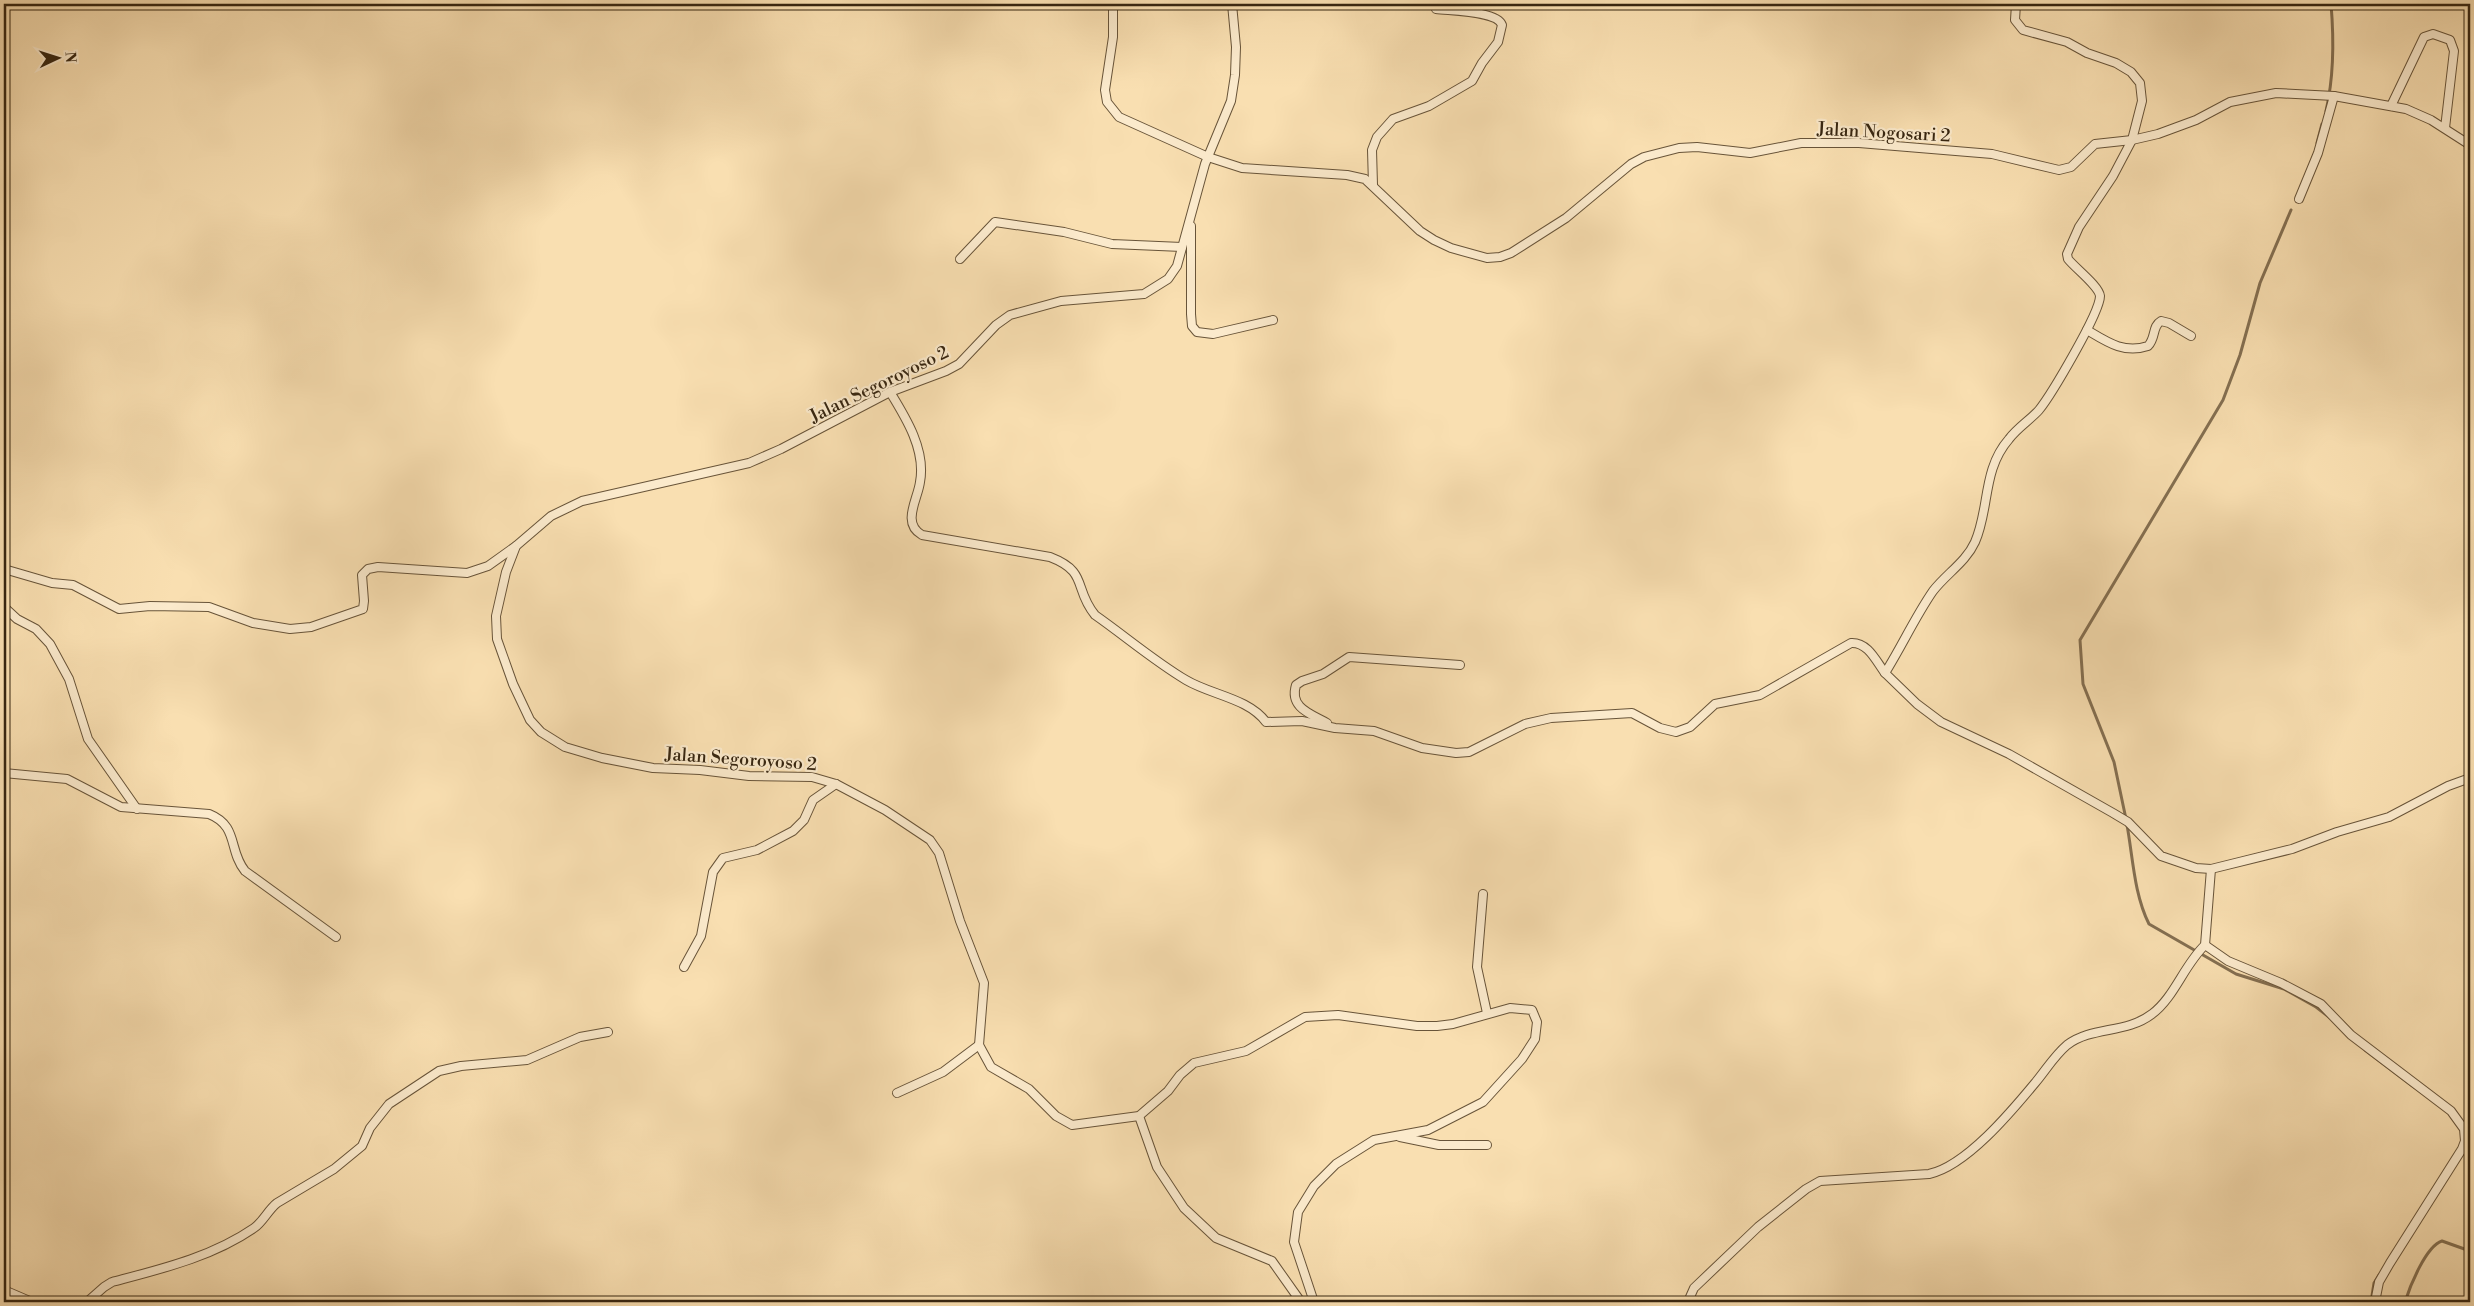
<svg xmlns="http://www.w3.org/2000/svg" width="2474" height="1306" font-family="'Libre Bodoni',serif">
<style>
.lines{fill:none;stroke-linecap:round;stroke-linejoin:round}
.stream{stroke:#846f51;stroke-width:3}
.street-casing{stroke:#685439;stroke-width:10}
.street{stroke:#fbeacc;stroke-width:8}
.labels{text-anchor:middle;stroke-width:4.5;stroke-linejoin:round;paint-order:stroke}
.street-label{font-size:18px;fill:#372611;stroke:#fbeacc}
</style>
<rect width="100%" height="100%" fill="#f9dfb1"/>
<filter id="stains"><feTurbulence type="fractalNoise" baseFrequency=".004" numOctaves="4"/><feColorMatrix values="0 0 0 0 .2 0 0 0 0 .09 0 0 0 0 .02 0 0 0 .5 -.17"/></filter>
<radialGradient id="worn" r=".72"><stop offset=".6" stop-color="#630" stop-opacity="0"/><stop offset="1" stop-color="#630" stop-opacity=".3"/></radialGradient>
<g class="lines">
<g class="stream">
<path d="M2326,111C2334,76 2334,39 2331,4"/>
<path d="M2317,143L2322,124"/>
<path d="M2126,819L2114,762L2083,684L2080,640L2223,400L2240,355L2260,283L2291,210"/>
<path d="M2127,825C2133,858 2134,894 2149,924L2236,974L2284,989L2316,1007L2329,1017"/>
<path d="M2365,1050L2414,1087"/>
<path d="M2371,1302L2374,1283L2379,1275"/>
<path d="M2405,1302C2410,1286 2426,1246 2442,1241L2470,1251"/>
</g>
<g class="street-casing">
<g id="street">
<path d="M1113,4V37L1105,90L1107,102L1119,117L1208,157L1242,168L1347,175L1365,179L1420,231L1434,240L1451,248L1487,258L1500,257L1511,253L1566,218L1631,164L1644,157L1679,148L1697,147L1750,153L1801,143H1859L1992,154L2059,170L2071,167L2095,144L2132,140L2158,134L2196,120L2230,102L2276,93L2334,96L2406,109L2431,120L2470,145"/>
<path d="M1232,4L1236,47L1235,75L1231,101L1205,164L1177,266L1168,279L1144,294L1061,301L1010,315L996,325L959,364L946,371L890,392L781,449L749,463L582,501L551,516L516,546L506,572L496,616L497,639L513,684L530,720L541,732L565,747L602,758L653,768L700,770L749,776L812,777L836,784L885,810L930,840L939,853L960,921L984,983L979,1045L991,1067L1029,1089L1056,1116L1072,1125L1139,1116L1168,1091L1180,1075L1194,1063L1246,1051L1305,1017L1338,1015L1417,1026H1437L1453,1024L1510,1008L1532,1010L1537,1022L1535,1039L1522,1059L1483,1102L1428,1130L1374,1140L1336,1164L1314,1186L1298,1212L1294,1242L1314,1302"/>
<path d="M2016,4L2015,20L2023,30L2067,42L2087,53L2116,63L2131,72L2140,83L2142,101L2132,140L2113,176L2079,227L2067,254L2068,259C2075,268 2099,286 2100,296C2100,313 2051,395 2039,410C2030,420 2017,428 2009,439C1982,470 1990,508 1975,542C1966,562 1946,574 1933,591C1915,617 1902,646 1885,673L1917,704L1941,722L2009,754L2113,813L2128,822L2161,856L2196,868L2211,869L2292,849L2337,832L2389,817L2448,786L2470,778"/>
<path d="M2391,106L2424,37L2433,34L2450,40L2454,51L2445,128"/>
<path d="M1373,185L1372,150L1377,137L1393,119L1429,106L1472,81L1482,63L1498,42L1502,25C1497,11 1451,11 1436,9"/>
<path d="M2299,199L2318,153L2334,96"/>
<path d="M1191,226V314L1192,326L1197,332L1213,334L1273,320"/>
<path d="M960,259L995,222L1064,232L1112,244L1182,247"/>
<path d="M2087,330C2107,342 2124,354 2148,346C2156,338 2152,326 2161,321L2169,323L2191,336"/>
<path d="M890,392C906,418 926,450 920,482C918,499 901,523 922,535L1050,557C1089,572 1073,588 1095,615C1125,636 1154,661 1186,680C1211,695 1248,698 1266,722L1302,721L1335,728L1374,731L1422,748L1456,753L1469,752L1525,724L1551,718L1632,713L1660,728L1676,732L1690,727L1715,704L1760,695L1851,643C1868,642 1876,661 1885,673"/>
<path d="M4,569L52,583L73,585L119,609L150,606L209,607L253,623L290,629L311,627L363,609L364,601L362,575L368,569L378,567L467,573L488,566L516,546"/>
<path d="M4,607L17,619L36,629L50,644L69,679L88,739L137,809"/>
<path d="M1327,723C1311,714 1289,708 1296,685L1302,681L1323,674L1349,657L1460,665"/>
<path d="M4,773L67,779L121,807L209,814C239,826 228,850 245,871L336,937"/>
<path d="M1483,894L1477,967L1487,1013"/>
<path d="M2205,945L2228,961L2281,983L2321,1004L2351,1035L2451,1111L2464,1129L2465,1141L2462,1149L2390,1263L2379,1282L2375,1302"/>
<path d="M684,967L701,936L713,872L723,858L757,850L793,831L804,820L813,800L836,784"/>
<path d="M897,1093L943,1072L979,1045"/>
<path d="M1139,1116L1157,1167L1184,1208L1216,1238L1272,1261L1301,1302"/>
<path d="M1400,1137L1439,1145H1487"/>
<path d="M4,1290L32,1302"/>
<path d="M87,1302L104,1287L112,1282C161,1269 212,1257 254,1228C263,1222 268,1210 277,1203L334,1169L362,1146L370,1128L389,1104L439,1071L461,1066L527,1060L580,1037L608,1032"/>
<path d="M1691,1302L1690,1297L1694,1288L1758,1227L1806,1189L1820,1181L1929,1174C1966,1166 2011,1112 2035,1083C2046,1070 2054,1056 2067,1045C2092,1026 2126,1034 2152,1014C2174,998 2184,965 2205,945L2211,869"/>
</g>
</g>
<use href="#street" class="street"/>
</g>
<g class="labels">
<g class="street-label">
<text transform="translate(1884 132) rotate(3)" y="6">Jalan Nogosari 2</text>
<text transform="translate(879 384) rotate(-26)" y="6">Jalan Segoroyoso 2</text>
<text transform="translate(741 759) rotate(4)" y="6">Jalan Segoroyoso 2</text>
</g>
</g>
<rect width="2474" height="1306" fill="none" stroke="#f9dfb1" stroke-width="20"/>
<rect x="5" y="5" width="2464" height="1296" fill="none" stroke="#372611" stroke-width="2.5"/>
<rect x="10" y="10" width="2454" height="1286" fill="none" stroke="#372611"/>
<g transform="translate(58 58) rotate(86)" stroke="#fbeacc" stroke-width="4" paint-order="stroke">
<path d="M0-4L9 19L0 12L-9 19Z" fill="#372611"/>
<text y="-8" font-size="14" font-weight="bold" text-anchor="middle" fill="#372611">N</text>
</g>
<rect width="100%" height="100%" filter="url(#stains)"/>
<rect width="100%" height="100%" fill="url(#worn)"/>
</svg>
